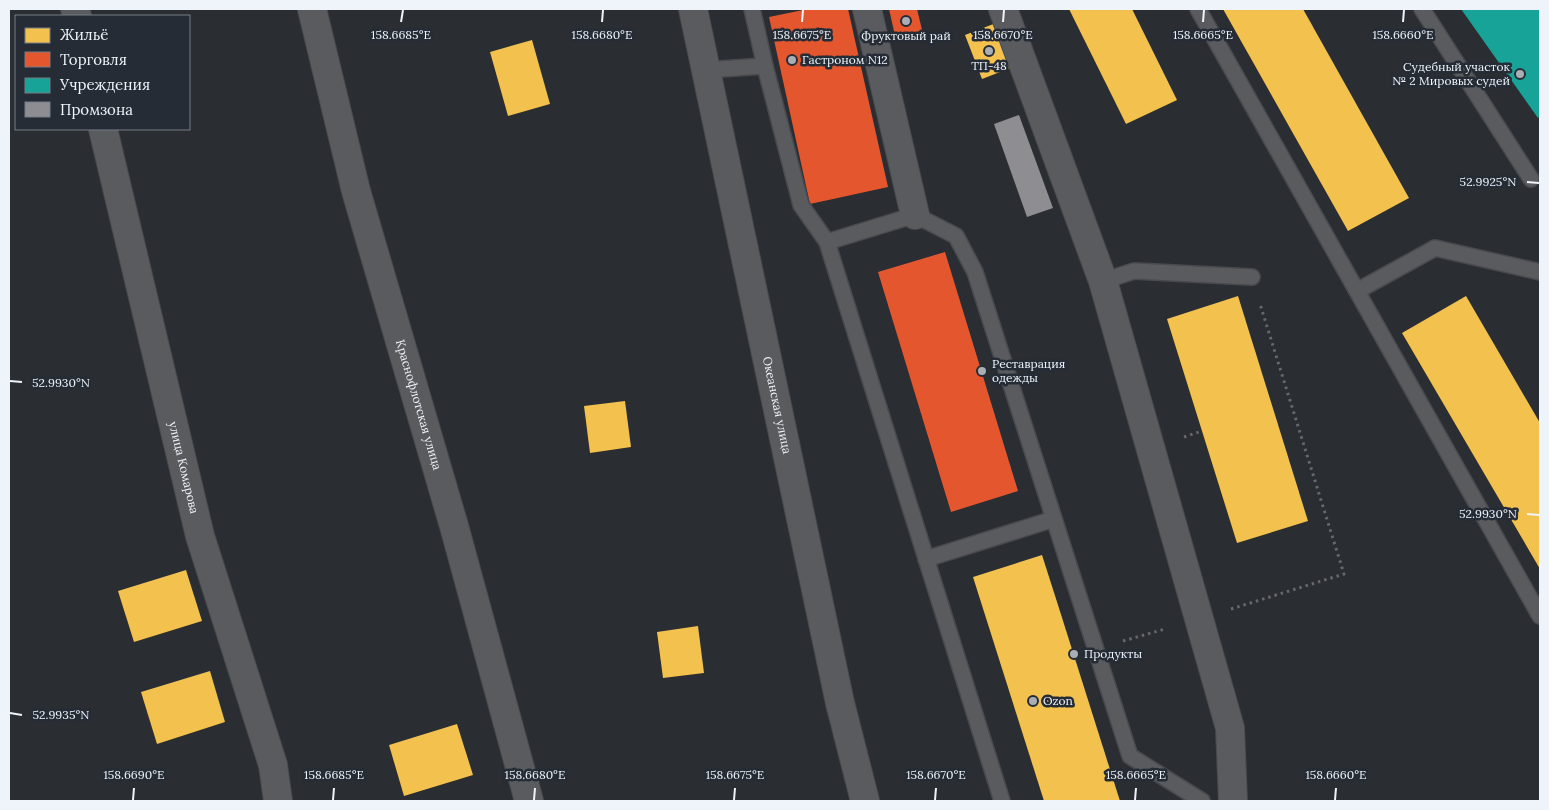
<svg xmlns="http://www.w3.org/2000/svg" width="1549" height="810" font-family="Lora,serif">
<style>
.homes{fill:#f2c14e}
.shops{fill:#e4572e}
.public{fill:#17a398}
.industry{fill:#8d8d92}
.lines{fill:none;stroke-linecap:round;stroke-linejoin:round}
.service-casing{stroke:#484a4f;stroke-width:18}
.minor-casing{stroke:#484a4f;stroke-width:30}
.secondary-casing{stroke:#484a4f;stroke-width:30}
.path{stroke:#66686c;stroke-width:3;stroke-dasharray:2.5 4;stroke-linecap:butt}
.service{stroke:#595b5f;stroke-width:15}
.minor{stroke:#595b5f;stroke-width:28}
.secondary{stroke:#595b5f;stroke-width:28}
.ticks{fill:none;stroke:#eff3fa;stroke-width:2}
.poi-dot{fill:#aaaeb4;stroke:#262c36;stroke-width:2}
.labels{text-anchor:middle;stroke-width:5;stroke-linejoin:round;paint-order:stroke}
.poi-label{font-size:12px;fill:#eff3fa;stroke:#262c36;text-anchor:start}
.street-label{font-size:12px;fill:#eff3fa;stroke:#262c36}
.ticks-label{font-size:12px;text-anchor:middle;fill:#eff3fa;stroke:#262c36;stroke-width:5;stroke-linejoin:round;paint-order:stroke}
</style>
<rect width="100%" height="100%" fill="#2a2d32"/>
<g class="homes">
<path d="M1069,9H1132L1177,100L1126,124Z"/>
<path d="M1223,9H1303L1409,198L1348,231Z"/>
<path d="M996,23L1013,67L982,79L965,35Z"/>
<path d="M532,40L550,104L508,116L490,52Z"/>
<path d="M1238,296L1308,521L1237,543L1167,319Z"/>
<path d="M1466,296L1540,423V569L1402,333Z"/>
<path d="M625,401L631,447L590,453L584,406Z"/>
<path d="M1042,555L1058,605L1120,801H1044L973,577Z"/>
<path d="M186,570L202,621L134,642L118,591Z"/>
<path d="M698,626L704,673L663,678L657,632Z"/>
<path d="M210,671L225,722L157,744L141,692Z"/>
<path d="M457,724L473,775L404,796L389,745Z"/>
</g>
<g class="shops">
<path d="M808,9H848L888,187L810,204L769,17Z"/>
<path d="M889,9H917L923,34L896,40Z"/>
<path d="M945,252L1018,491L951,512L878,272Z"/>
</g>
<path class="public" d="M1461,9H1540V116L1538,118Z"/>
<path class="industry" d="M1019,115L1053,208L1027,217L994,124Z"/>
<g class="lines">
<g class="service-casing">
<g id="service">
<path d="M752,9L765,66"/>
<path d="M1198,9L1540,616"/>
<path d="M1422,9L1531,179"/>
<path d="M706,70L765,66L801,205L827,242L1002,801"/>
<path d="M827,242L915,215L956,236L975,272L1130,756L1202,801"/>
<path d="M1103,281L1134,271L1252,277"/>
<path d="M1357,291L1435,248L1540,272"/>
<path d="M926,559L1054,519"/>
</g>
</g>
<g class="minor-casing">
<g id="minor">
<path d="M75,9L77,16"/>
<path id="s1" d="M312,9L356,191L454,526L529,801"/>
<path d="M867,9L915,215"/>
<path d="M1003,9L1103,281L1230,728L1233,801"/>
<path id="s2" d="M103,129L200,536L273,765L278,801"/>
</g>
</g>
<g class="secondary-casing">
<g id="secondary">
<path id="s3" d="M693,9L840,703L865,801"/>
</g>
</g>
<g class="path">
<path d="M1184,437L1202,431"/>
<path d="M1231,609L1344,574L1260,304"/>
<path d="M1123,641L1165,629"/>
</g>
<use href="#service" class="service"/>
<use href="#minor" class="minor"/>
<use href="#secondary" class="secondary"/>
</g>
<path class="ticks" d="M401,22L403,10M602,22L603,10M802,22L803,10M1003,22L1004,10M1203,22L1204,10M1403,22L1404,10M1527,182L1539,183M10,381L22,382M1527,514L1539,515M10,713L22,715M133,800L134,788M333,800L334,788M534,800L535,788M734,800L735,788M935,800L936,788M1135,800L1136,788M1335,800L1336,788"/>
<g class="poi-dot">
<circle cx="906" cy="21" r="5"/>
<circle cx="989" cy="51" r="5"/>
<circle cx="792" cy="60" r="5"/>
<circle cx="1520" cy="74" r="5"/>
<circle cx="982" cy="371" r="5"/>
<circle cx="1074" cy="654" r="5"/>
<circle cx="1033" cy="701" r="5"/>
</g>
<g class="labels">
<g class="poi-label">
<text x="906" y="40" text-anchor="middle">Фруктовый рай</text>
<text x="802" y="64">Гастроном N12</text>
<text x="989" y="70" text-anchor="middle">ТП-48</text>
<text x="1510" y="71" text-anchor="end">Судебный участок<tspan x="1510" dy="14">№ 2 Мировых судей</tspan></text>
<text x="992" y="368">Реставрация<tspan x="992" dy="14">одежды</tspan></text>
<text x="1084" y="658">Продукты</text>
<text x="1043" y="705">Ozon</text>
</g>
<g class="street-label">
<text dy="4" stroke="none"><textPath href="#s1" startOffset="410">Краснофлотская улица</textPath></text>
<text dy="4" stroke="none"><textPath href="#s3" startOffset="405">Океанская улица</textPath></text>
<text dy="4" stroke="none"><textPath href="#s2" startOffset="348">улица Комарова</textPath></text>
</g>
</g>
<g class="ticks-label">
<text x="401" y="39">158.6685°E</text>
<text x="602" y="39">158.6680°E</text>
<text x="802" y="39">158.6675°E</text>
<text x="1003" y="39">158.6670°E</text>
<text x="1203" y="39">158.6665°E</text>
<text x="1403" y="39">158.6660°E</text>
<text x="1488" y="186">52.9925°N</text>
<text x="61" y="387">52.9930°N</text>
<text x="1488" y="518">52.9930°N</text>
<text x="61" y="719">52.9935°N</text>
<text x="134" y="779">158.6690°E</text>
<text x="334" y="779">158.6685°E</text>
<text x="535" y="779">158.6680°E</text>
<text x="735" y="779">158.6675°E</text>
<text x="936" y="779">158.6670°E</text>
<text x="1136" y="779">158.6665°E</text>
<text x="1336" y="779">158.6660°E</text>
</g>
<rect width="1549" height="810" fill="none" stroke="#eff3fa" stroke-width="20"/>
<rect x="15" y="15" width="175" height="115" fill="#262c36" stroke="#767c84"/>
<rect x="25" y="28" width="25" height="15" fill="#f2c14e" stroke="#767c84"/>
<text x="60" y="40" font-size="15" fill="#eff3fa">Жильё</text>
<rect x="25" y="52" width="25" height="15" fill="#e4572e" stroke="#767c84"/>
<text x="60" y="65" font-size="15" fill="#eff3fa">Торговля</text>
<rect x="25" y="78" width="25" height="15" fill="#17a398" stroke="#767c84"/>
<text x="60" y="90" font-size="15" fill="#eff3fa">Учреждения</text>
<rect x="25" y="102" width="25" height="15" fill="#8d8d92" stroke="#767c84"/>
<text x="60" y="115" font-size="15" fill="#eff3fa">Промзона</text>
</svg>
